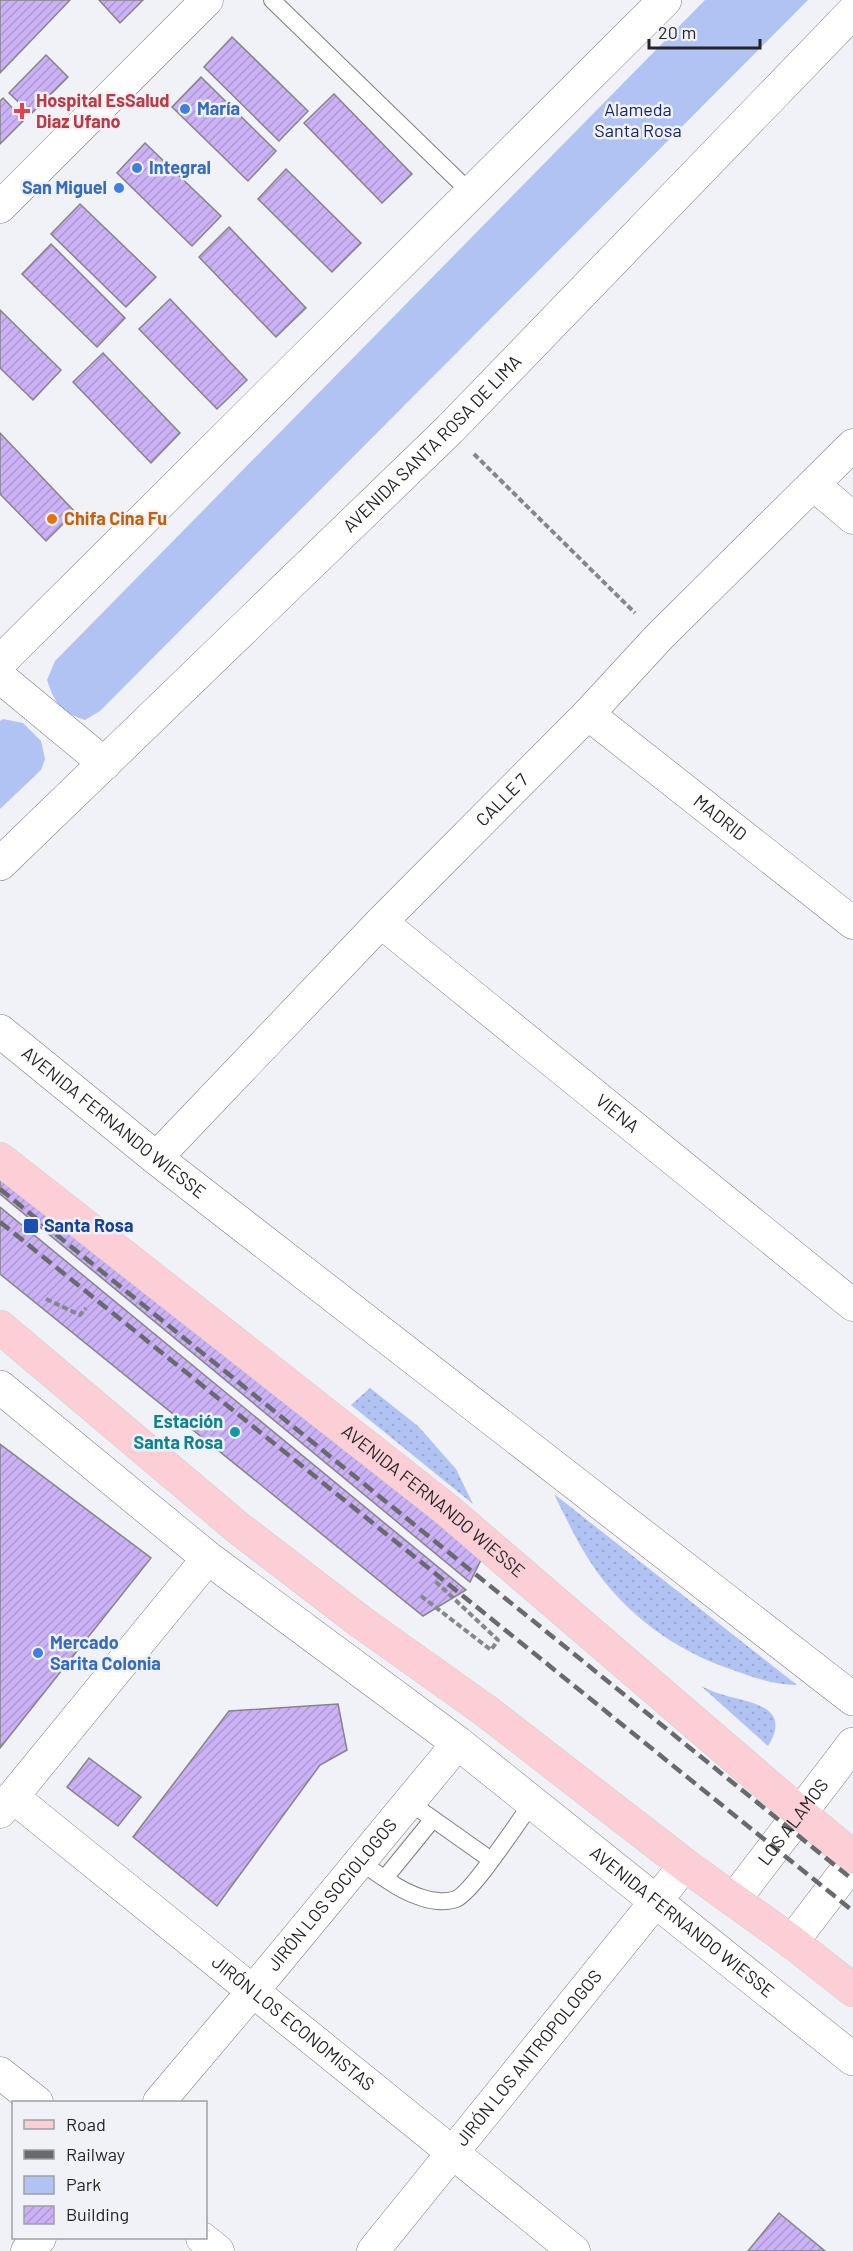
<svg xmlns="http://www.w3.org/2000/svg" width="853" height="2251" font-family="Barlow,sans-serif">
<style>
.grass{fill:url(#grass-dots)}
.park{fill:#b1c3f3}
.building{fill:url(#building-hatch);stroke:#868488;stroke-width:1.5}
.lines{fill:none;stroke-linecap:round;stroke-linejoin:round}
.service-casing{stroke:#7d7e82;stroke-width:18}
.minor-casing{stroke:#7d7e82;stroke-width:33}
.tertiary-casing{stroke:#7d7e82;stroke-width:34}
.secondary-casing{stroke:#7d7e82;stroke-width:34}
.primary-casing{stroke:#cfcfcf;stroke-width:34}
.path{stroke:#86878b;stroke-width:4;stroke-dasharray:6 3;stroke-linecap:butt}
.service{stroke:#fff;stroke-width:16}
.minor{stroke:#fff;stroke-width:32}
.tertiary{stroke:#fff;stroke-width:33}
.secondary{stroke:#fff;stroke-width:33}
.primary{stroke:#fcced6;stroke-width:33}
.rail{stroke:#696a6d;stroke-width:4.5;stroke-dasharray:12 6;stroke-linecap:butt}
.shop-dot{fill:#3f7fe0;stroke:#f1f2f7;stroke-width:2}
.health-dot{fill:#e0444e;stroke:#f1f2f7;stroke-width:2}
.food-dot{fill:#e8710a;stroke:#f1f2f7;stroke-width:2}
.transit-dot{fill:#1a4fb4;stroke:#f1f2f7;stroke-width:2}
.culture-dot{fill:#0f9aa8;stroke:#f1f2f7;stroke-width:2}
.labels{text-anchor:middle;stroke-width:5;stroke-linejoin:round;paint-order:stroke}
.health-label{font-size:18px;font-weight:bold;fill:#be3a42;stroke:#f1f2f7;text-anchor:start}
.shop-label{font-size:18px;font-weight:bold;fill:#366cbe;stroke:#f1f2f7;text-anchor:start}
.park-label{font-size:18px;fill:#16226c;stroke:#f1f2f7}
.street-label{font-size:18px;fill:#232426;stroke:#f1f2f7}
.food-label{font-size:18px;font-weight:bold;fill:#c56008;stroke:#f1f2f7;text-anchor:start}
.transit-label{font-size:18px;font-weight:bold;fill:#164399;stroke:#f1f2f7;text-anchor:start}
.culture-label{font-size:18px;font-weight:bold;fill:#0d838f;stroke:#f1f2f7;text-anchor:end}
</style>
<defs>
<pattern id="grass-dots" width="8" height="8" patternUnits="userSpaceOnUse" patternTransform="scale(1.5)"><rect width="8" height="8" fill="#b1c3f3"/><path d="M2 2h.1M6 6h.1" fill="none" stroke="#98a7d0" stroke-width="1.8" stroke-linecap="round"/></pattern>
<pattern id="building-hatch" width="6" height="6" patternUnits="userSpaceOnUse" patternTransform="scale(1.5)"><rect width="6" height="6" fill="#cbb1f5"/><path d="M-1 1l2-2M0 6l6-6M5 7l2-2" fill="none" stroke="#ae98d2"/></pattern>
</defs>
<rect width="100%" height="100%" fill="#f1f2f7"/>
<g class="grass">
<path d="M370,1388L418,1426L456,1469L473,1504L351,1405Z"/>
<path d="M554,1494L797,1685C773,1685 752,1677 730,1669C675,1650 626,1615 593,1566C578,1544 566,1518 554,1494Z"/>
<path d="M701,1686C708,1689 716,1693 724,1695C750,1703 793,1706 768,1746Z"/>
</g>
<g class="park">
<path d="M705,0H808L100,711L85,720C61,712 55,704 47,680L55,661Z"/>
<path d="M3,719L23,723L41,741L45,759L41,770L0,809V721Z"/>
</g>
<g class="building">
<path d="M0,0H70L0,73Z"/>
<path d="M99,0H143L120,23Z"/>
<path d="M232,37L308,111L279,141L204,67Z"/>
<path d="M46,55L68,77L31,114L9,93Z"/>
<path d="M201,77L276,151L248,181L172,107Z"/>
<path d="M334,94L412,174L382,203L304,123Z"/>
<path d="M3,98L24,120L0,144V101Z"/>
<path d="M145,143L221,216L192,246L117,173Z"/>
<path d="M286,169L361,243L332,272L258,199Z"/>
<path d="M80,204L156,277L126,307L51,234Z"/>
<path d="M229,227L306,308L276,337L199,257Z"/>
<path d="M51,244L125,318L97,347L22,274Z"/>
<path d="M170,299L247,380L217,409L139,329Z"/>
<path d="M0,310L61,370L33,400L0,368Z"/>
<path d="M103,353L180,433L151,463L73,382Z"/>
<path d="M0,433L75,512L46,541L0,494Z"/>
<path d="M0,1143L487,1548L470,1582L0,1194Z"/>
<path d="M0,1207L466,1590L423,1616L0,1274Z"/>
<path d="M0,1444L151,1558L0,1748Z"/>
<path d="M338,1704L347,1750L320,1765L217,1906L133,1837L229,1711Z"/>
<path d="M89,1758L141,1797L118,1826L67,1787Z"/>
<path d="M779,2213L825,2251H748Z"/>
</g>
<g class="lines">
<g class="service-casing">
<g id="service">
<path d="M272,0L472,194"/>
<path d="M409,1802L491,1860"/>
<path d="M360,1862C379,1874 398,1890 420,1897C430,1901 446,1903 456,1899C473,1892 519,1820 533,1802"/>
<path d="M385,1878L433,1819"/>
</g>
</g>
<g class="minor-casing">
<g id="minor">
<path d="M0,207L207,0"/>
<path d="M814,485L853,518"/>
<path d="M0,677L105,764"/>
<path id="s1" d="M588,714L853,923"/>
<path id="s2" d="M381,922L853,1305"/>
<path id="s3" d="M156,1158L381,922L588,714L659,637L853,445"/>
<path id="s4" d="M13,1797L574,2251"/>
<path d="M0,1812L208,1558"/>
<path d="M0,2073L37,2102"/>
<path id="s5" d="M159,2102L252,1992L458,1743"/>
<path d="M202,2238L218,2251"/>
<path d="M27,2251L40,2238"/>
<path id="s6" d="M373,2251L685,1865"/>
</g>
</g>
<g class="tertiary-casing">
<g id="tertiary">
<path id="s7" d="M734,1900L853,1744"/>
<path d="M792,1942L853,1862"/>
</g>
</g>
<g class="secondary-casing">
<g id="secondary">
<path d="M0,662L665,0"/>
<path id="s8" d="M0,864L450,429L853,12"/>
<path id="s9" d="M0,1031L156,1158L853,1699"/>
<path id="s10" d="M0,1387L208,1558L458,1743L853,2059"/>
</g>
</g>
<g class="primary-casing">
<g id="primary">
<path id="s11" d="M0,1159L446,1509L801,1814L853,1857"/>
<path d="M0,1327L237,1527L361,1622L486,1711L685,1865L792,1942L853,1990"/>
</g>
</g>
<g class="path">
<path d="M474,454L635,613"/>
<path d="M46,1299L80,1315L86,1308"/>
<path d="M421,1596L491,1650L498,1640L434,1580"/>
</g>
<use href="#service" class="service"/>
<use href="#minor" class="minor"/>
<use href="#tertiary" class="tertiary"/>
<use href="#secondary" class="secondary"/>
<use href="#primary" class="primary"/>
<g class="rail">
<path d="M0,1189L853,1880"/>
<path d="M0,1222L853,1911"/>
</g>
</g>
<g class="shop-dot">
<circle cx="185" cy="109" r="6"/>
<circle cx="137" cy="168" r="6"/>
<circle cx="119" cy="188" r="6"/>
<circle cx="38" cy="1653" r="6"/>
</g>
<path class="health-dot" d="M19 102h6v6h6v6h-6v6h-6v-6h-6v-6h6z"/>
<circle class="food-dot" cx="52" cy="519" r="6"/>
<rect class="transit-dot" x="23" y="1218" width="16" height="16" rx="3"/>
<circle class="culture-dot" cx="235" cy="1432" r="6"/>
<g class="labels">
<g class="health-label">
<text x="36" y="107">Hospital EsSalud<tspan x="36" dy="21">Diaz Ufano</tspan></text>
</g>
<g class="shop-label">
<text x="197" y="115">María</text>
<text x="149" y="174">Integral</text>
<text x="107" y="194" text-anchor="end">San Miguel</text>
<text x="50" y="1649">Mercado<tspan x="50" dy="21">Sarita Colonia</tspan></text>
</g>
<g class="park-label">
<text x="638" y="116">Alameda<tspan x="638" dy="21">Santa Rosa</tspan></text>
</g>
<g class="street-label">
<text dy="6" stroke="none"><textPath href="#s8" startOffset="603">AVENIDA SANTA ROSA DE LIMA</textPath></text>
<text dy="6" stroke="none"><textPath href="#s3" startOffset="498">CALLE 7</textPath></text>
<text dy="6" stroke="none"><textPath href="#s1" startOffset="168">MADRID</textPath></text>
<text dy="6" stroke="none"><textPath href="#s2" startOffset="304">VIENA</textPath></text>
<text dy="6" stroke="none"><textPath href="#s9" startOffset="146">AVENIDA FERNANDO WIESSE</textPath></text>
<text dy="6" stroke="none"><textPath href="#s11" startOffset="552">AVENIDA FERNANDO WIESSE</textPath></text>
<text dy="6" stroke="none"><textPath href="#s7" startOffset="98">LOS ALAMOS</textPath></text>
<text dy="6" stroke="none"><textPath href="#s5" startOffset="270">JIRÓN LOS SOCIOLOGOS</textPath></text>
<text dy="6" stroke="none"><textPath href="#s10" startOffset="867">AVENIDA FERNANDO WIESSE</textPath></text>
<text dy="6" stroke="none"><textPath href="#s4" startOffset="360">JIRÓN LOS ECONOMISTAS</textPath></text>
<text dy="6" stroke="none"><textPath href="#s6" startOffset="248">JIRÓN LOS ANTROPOLOGOS</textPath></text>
</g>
<g class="food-label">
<text x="64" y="525">Chifa Cina Fu</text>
</g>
<g class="transit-label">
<text x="44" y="1232">Santa Rosa</text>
</g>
<g class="culture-label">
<text x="223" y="1428">Estación<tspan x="223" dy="21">Santa Rosa</tspan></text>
</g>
</g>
<rect x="12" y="2101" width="195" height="138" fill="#f1f2f7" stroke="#9fa0a3" stroke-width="1.5"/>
<rect x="24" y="2120" width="30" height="9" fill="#fcced6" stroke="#9fa0a3" stroke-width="1.5"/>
<text x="66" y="2131" font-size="18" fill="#232426">Road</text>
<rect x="24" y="2150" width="30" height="9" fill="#696a6d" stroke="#9fa0a3" stroke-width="1.5"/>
<text x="66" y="2161" font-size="18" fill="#232426">Railway</text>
<rect x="24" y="2176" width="30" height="18" fill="#b1c3f3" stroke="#9fa0a3" stroke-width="1.5"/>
<text x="66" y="2191" font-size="18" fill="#232426">Park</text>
<rect x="24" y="2206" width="30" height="18" fill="url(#building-hatch)" stroke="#9fa0a3" stroke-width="1.5"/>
<text x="66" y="2221" font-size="18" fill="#232426">Building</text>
<path d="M649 39v9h111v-9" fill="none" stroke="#232426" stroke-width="3"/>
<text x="658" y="39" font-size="18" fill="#232426" stroke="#f1f2f7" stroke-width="4.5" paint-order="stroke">20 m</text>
</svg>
